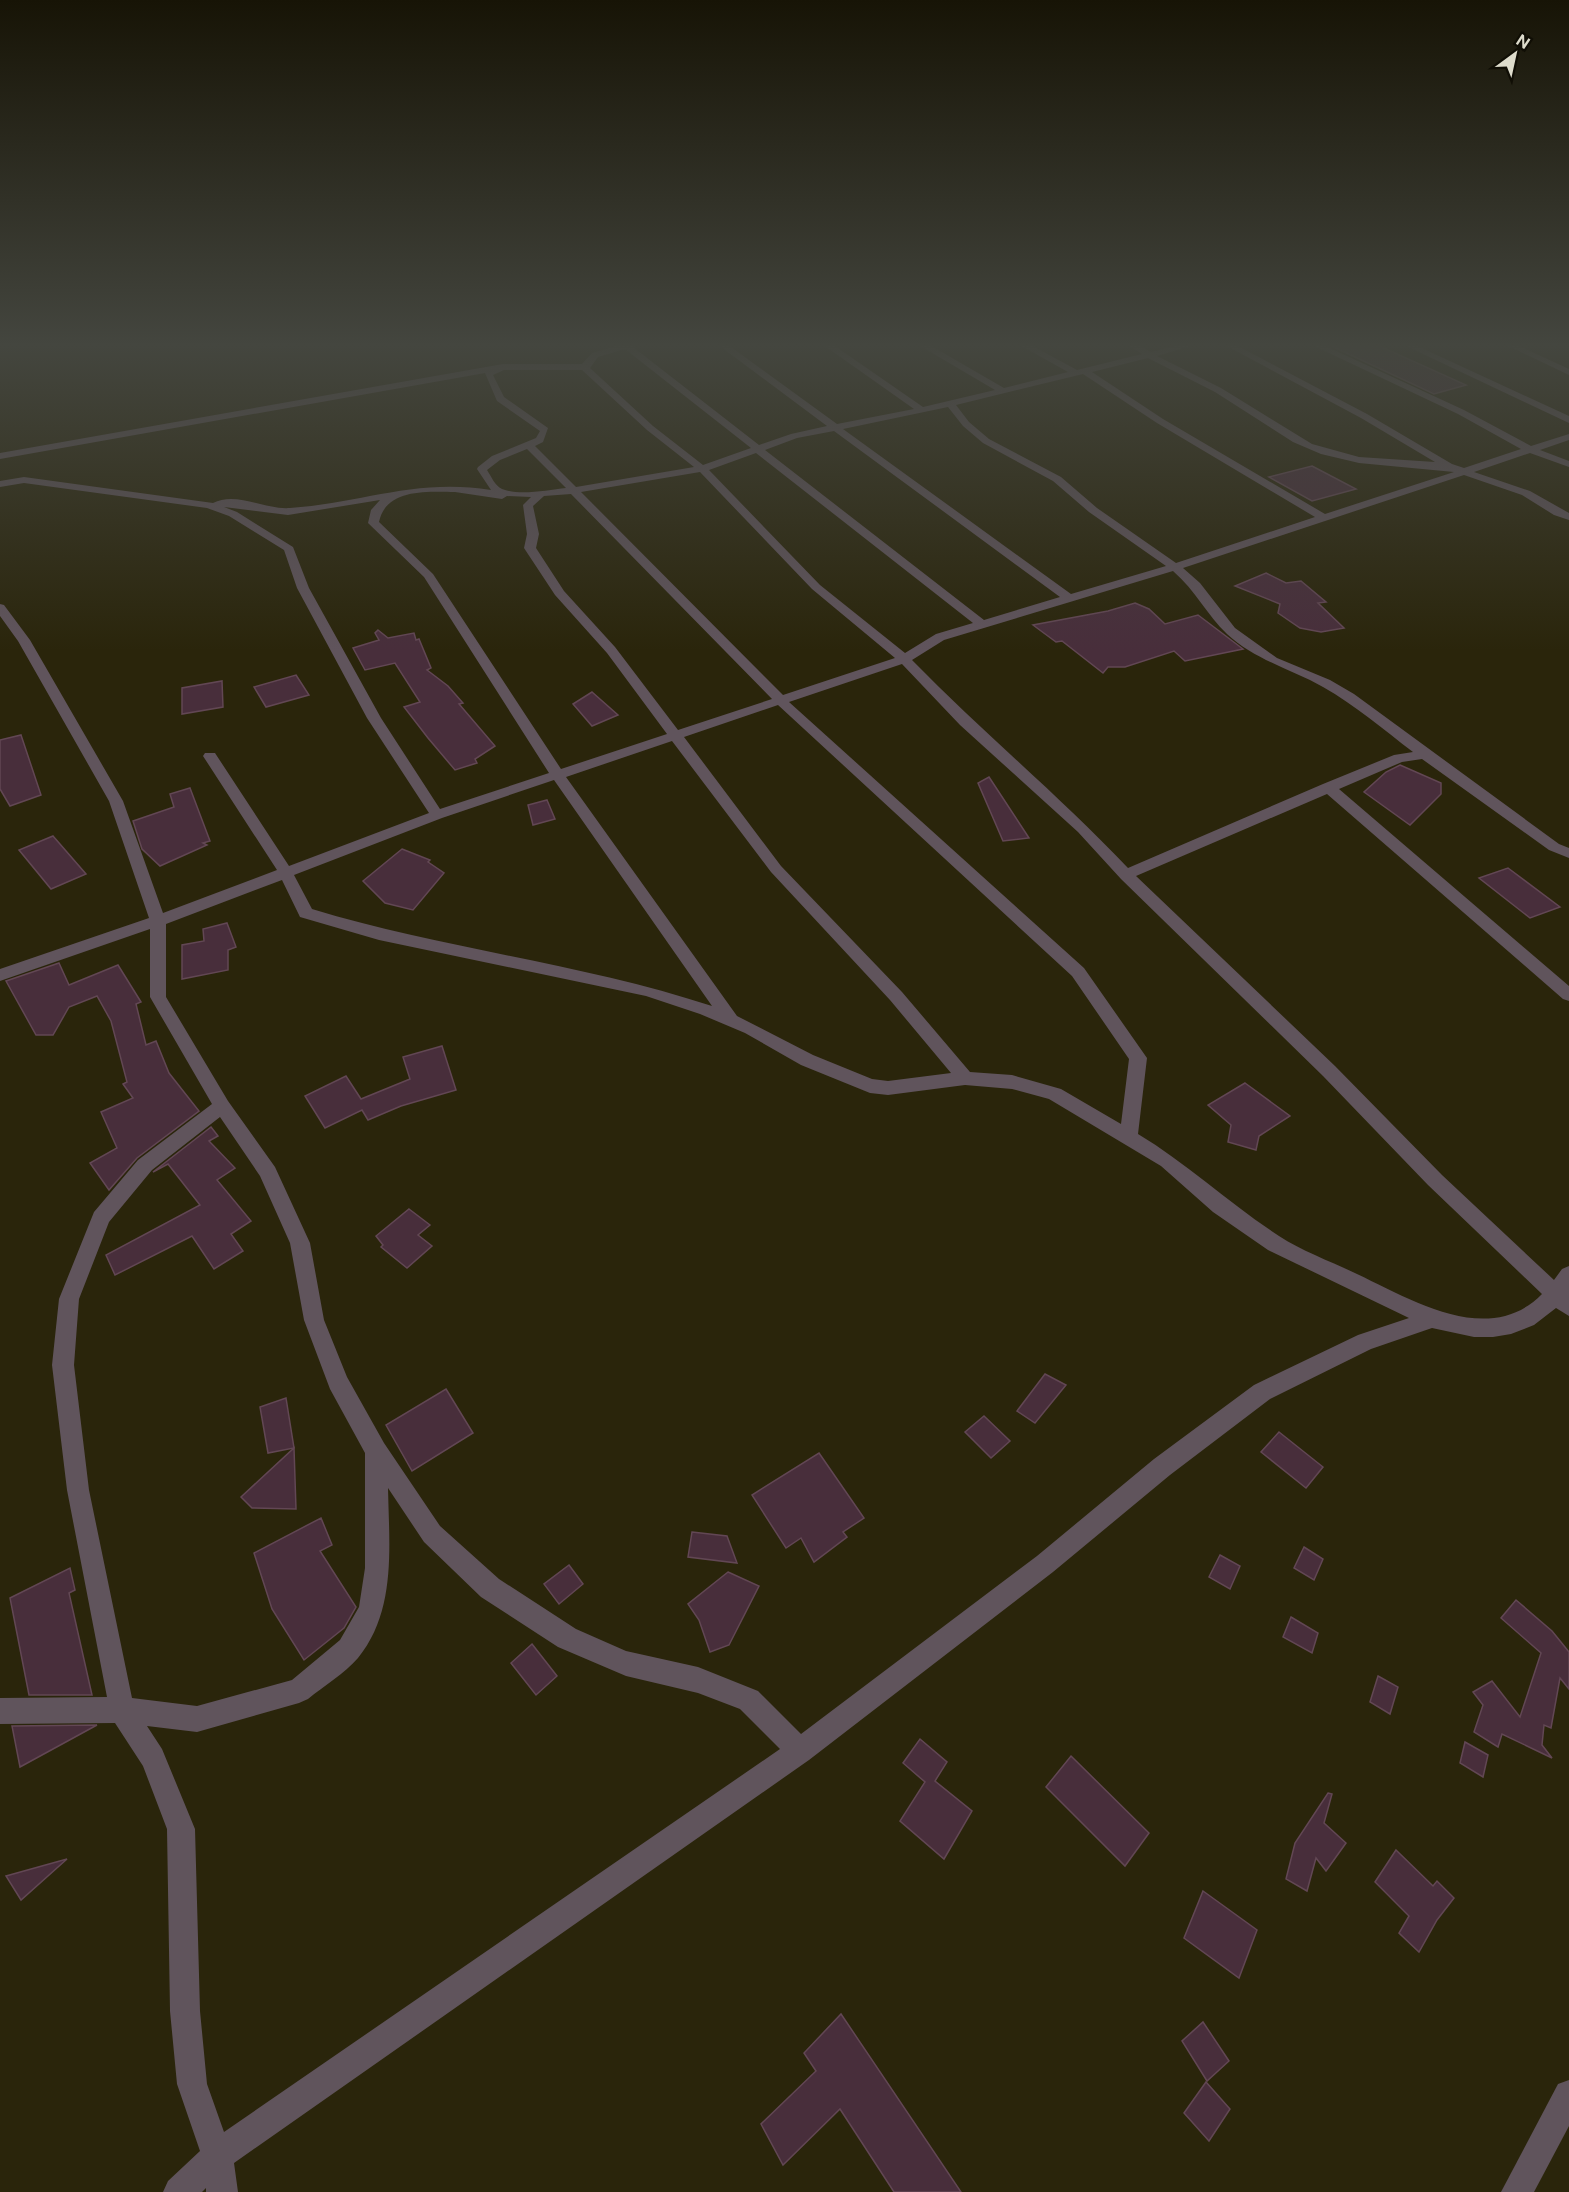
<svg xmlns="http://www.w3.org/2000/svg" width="1569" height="2192" font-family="'Public Sans',sans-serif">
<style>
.building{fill:#482e3b;stroke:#624754;stroke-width:1.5}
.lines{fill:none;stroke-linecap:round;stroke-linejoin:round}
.street{fill:#60545c;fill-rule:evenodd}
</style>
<rect width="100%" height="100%" fill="#2a250b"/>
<g class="building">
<path d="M1327,344H1375L1466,385L1434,394Z"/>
<path d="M1312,466L1356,489L1312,501L1269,477Z"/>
<path d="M1266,573L1286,583L1301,581L1326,602L1318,603L1344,628L1321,632L1300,628L1278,613L1280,604L1235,586Z"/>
<path d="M1135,603L1149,609L1165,624L1198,615L1243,649L1185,661L1174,651L1125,667H1108L1103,673L1062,641L1056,642L1033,625L1108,611Z"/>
<path d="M378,630L388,638L414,633L416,640L419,639L431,668L427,670L448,686L463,703L459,704L495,746L475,759L477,763L455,770L428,738L404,707L420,702L395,663L365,670L353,648L379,640L375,633Z"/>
<path d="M296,675L309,695L266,707L254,687Z"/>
<path d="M222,681L223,707L182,714V688Z"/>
<path d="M592,692L618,715L592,726L573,704Z"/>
<path d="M21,735L41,795L10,806L0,789V740Z"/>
<path d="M1400,765L1441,783V794L1410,825L1364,792L1386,772Z"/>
<path d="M989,777L1029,838L1003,841L978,783Z"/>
<path d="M190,788L210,841L203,843L207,845L160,866L142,849L133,821L174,807L170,794Z"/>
<path d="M547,800L555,819L533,825L528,805Z"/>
<path d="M53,836L86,874L51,889L19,850Z"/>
<path d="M402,849L430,860L428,862L444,873L413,910L385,903L363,881Z"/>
<path d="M1508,868L1560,907L1530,918L1479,878Z"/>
<path d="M227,923L236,947L228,950V970L182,979V945L204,941L203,929Z"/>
<path d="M59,963L69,985L118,965L141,1002L136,1004L146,1045L156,1041L169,1073L199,1111L137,1158L109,1190L90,1163L117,1148L101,1112L133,1098L123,1084L127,1082L111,1021L97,996L69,1007L53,1035H36L6,981Z"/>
<path d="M442,1046L456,1090L401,1106L368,1120L362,1110L325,1128L305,1096L346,1076L361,1099L410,1079L403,1057Z"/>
<path d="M1245,1083L1290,1116L1259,1136L1256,1150L1228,1142L1231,1125L1208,1105Z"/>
<path d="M211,1127L218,1136L209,1141L235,1168L217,1180L251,1221L231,1234L243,1251L214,1269L192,1236L115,1275L106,1255L200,1205L168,1164L153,1172Z"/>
<path d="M409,1209L430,1225L418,1235L432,1246L407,1268L381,1247L383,1245L376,1236Z"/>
<path d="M1045,1374L1066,1385L1035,1423L1017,1411Z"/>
<path d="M446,1389L473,1433L412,1471L386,1425Z"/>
<path d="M286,1398L294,1448L268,1453L260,1407Z"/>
<path d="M984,1416L1010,1441L991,1458L965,1432Z"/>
<path d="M1279,1432L1323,1467L1306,1488L1261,1452Z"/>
<path d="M294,1448L296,1509L252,1508L241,1497Z"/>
<path d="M819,1453L864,1518L843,1532L847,1537L814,1562L801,1538L786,1548L752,1495Z"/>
<path d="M321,1518L332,1545L320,1551L356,1607L344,1628L304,1660L272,1609L254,1553Z"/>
<path d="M692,1532L727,1536L737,1563L688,1557Z"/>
<path d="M1304,1547L1323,1559L1314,1580L1294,1568Z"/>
<path d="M1220,1555L1240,1566L1230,1589L1209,1577Z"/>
<path d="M569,1565L583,1584L559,1604L544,1584Z"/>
<path d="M70,1568L75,1590L69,1593L92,1695H29L10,1598Z"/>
<path d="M728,1572L759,1586L729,1645L710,1652L699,1620L688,1604Z"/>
<path d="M1516,1600L1552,1631L1569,1652V1689L1560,1678L1551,1728L1544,1725L1542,1745L1552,1758L1502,1734L1498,1747L1474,1732L1483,1705L1473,1692L1492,1681L1520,1717L1541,1653L1501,1618Z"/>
<path d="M1291,1617L1318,1633L1312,1653L1283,1637Z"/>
<path d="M532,1644L557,1676L536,1695L511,1663Z"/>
<path d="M1378,1676L1398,1687L1390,1714L1370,1702Z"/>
<path d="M97,1725L20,1767L12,1726Z"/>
<path d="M920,1739L947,1762L935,1781L972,1811L944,1859L900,1821L925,1782L903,1763Z"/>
<path d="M1465,1742L1488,1755L1483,1777L1460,1763Z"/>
<path d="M1071,1756L1149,1833L1125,1866L1046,1787Z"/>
<path d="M1328,1793L1332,1794L1324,1823L1346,1843L1326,1871L1316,1858L1307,1891L1286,1879L1295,1843Z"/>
<path d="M1396,1850L1433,1886L1437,1881L1454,1898L1437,1920L1419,1952L1399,1933L1409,1916L1375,1882Z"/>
<path d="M67,1859L21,1900L6,1876Z"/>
<path d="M1203,1891L1257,1930L1239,1978L1184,1938Z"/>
<path d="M841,2014L961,2192H894L840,2109L783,2165L761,2124L816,2071L804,2053Z"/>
<path d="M1203,2022L1229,2061L1207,2081L1182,2041Z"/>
<path d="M1206,2082L1230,2109L1209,2141L1184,2113Z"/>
</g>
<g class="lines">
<g class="street">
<path d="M623,344H638L633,347L759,445L791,434L827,426L717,344H727L837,424L914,409L822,344H832L923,407L995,390L917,344H928L1004,388L1068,372L1018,344H1029L1077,370L1142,354L1126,344H1137L1151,352L1182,344H1197L1157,356L1221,388L1312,444L1359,457L1435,462L1361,418L1223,344H1234L1367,414L1452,464L1464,468L1521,449L1458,414L1310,344H1321L1464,410L1531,446L1569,434V440L1540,450L1569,461V467L1530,453L1474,472L1530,491L1569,513V520L1554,515L1522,495L1464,475L1183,568L1200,583L1235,628L1277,658L1330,680L1354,694L1559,844L1569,848V858L1549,850L1422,759L1402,762L1339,789L1569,986V1001L1563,999L1327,794L1136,876L1335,1066L1442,1175L1554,1280L1562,1269L1569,1266V1316L1556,1308L1534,1325L1511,1334L1493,1337H1474L1432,1328L1371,1349L1270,1399L1170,1475L1053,1572L809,1760L234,2163L238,2192H206V2188L202,2192H163L168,2181L200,2151L177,2084L170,2011L167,1829L143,1766L115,1723L0,1724V1698L107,1697L67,1490L52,1365L59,1299L94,1212L138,1160L212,1104L150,997V929L0,981V969L149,918L109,801L18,641L0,616V604L4,605L30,640L123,801L163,913L277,870L203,756L205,753H215L289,866L429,813L367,718L297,588L284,550L229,516L207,508L24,483L0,487V481L24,477L213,503C236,491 266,510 290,508C362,503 416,478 491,490L477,469L478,467L492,456L536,438L540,431L497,401L485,373L0,459V453L503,364H582L592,353ZM625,349L751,448L703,465L653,426L590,368L598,357ZM1148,358L1215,392L1293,442L1321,454L1359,463L1454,472L1325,514L1163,419L1092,372ZM504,370H582L647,430L694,467L576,487L535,446L543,442L548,428L504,397L493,375ZM1083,374L1157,423L1315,517L1176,563L1097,508L1061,477L989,439L969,422L956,405ZM948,407L963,426L983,443L1053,481L1089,512L1166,566L1071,594L843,429ZM834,431L1060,597L984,620L765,450L797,438ZM527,449L566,488C547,490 520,496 502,489C495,486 491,476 487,470L500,460ZM756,453L973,623L936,634L905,653L820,585L709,470ZM700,472L812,589L895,658L783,695L581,492ZM455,492L502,499L507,496L531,497L523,505L527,534L524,548L555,595L607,653L667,734L561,769L433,574L379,522C386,488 428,492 455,492ZM571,494L772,699L678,730L615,647L564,591L536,548L539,534L533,506L544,496ZM380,500L371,510L368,523L424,577L549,773L440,809L381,718L309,588L293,547L237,512L224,507L288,515ZM1173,571C1196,591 1207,615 1227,634C1255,660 1291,669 1323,687C1355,705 1384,730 1413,752L1394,755L1323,784L1128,868C1059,795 982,732 912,660L944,640ZM902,664L960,725L1078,832L1121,879L1323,1076L1428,1185L1542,1294C1489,1348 1412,1300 1357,1274C1332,1262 1302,1251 1279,1236C1230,1204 1188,1164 1138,1134L1147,1058L1084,968L789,702ZM778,705L1072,976L1129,1059L1121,1124L1061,1089L1012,1075L970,1072L902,992L781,866L684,737ZM672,741L771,872L890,1000L951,1073L888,1081L872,1079L813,1055L737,1016L566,777ZM554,780L712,1006C581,963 444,949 312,909L294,875L442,818ZM282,880L300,917L379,940L646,996L700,1014L745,1033L801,1065L870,1093L888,1095L965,1085L1012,1089L1049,1099L1161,1166L1213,1212L1268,1250L1409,1318L1358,1335L1254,1385L1154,1459L1037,1556L801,1734L758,1691L698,1667L626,1651L576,1629L499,1579L440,1526L384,1443L347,1377L324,1320L310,1243L275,1167L228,1101L166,997V924ZM220,1117L260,1176L290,1243L304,1320L330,1389L365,1453V1568L359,1607L340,1640L292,1680L197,1706L132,1698L89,1490L74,1365L79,1299L109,1222L152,1170ZM388,1488L424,1542L481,1597L558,1647L626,1676L698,1693L740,1709L780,1749L224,2132L207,2084L200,2011L195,1829L162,1749L147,1726L197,1732L299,1703L308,1699C324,1686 345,1673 358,1658C397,1610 389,1545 388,1488Z"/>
<path d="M1402,344H1413L1569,416V423Z"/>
<path d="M1504,344H1515L1569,369V375Z"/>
<path d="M1569,2080V2126L1534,2192H1501L1558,2084Z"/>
</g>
</g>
<linearGradient id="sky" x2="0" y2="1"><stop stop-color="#171406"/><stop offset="0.53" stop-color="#44463f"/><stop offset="1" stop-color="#44463f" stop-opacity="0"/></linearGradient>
<rect width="1569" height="651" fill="url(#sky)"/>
<g transform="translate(1515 54) rotate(33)" stroke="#100e05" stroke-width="4.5" paint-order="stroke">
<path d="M0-4.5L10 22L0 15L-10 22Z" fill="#dedccc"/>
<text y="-9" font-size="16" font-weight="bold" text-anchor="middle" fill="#dedccc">N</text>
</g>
</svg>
